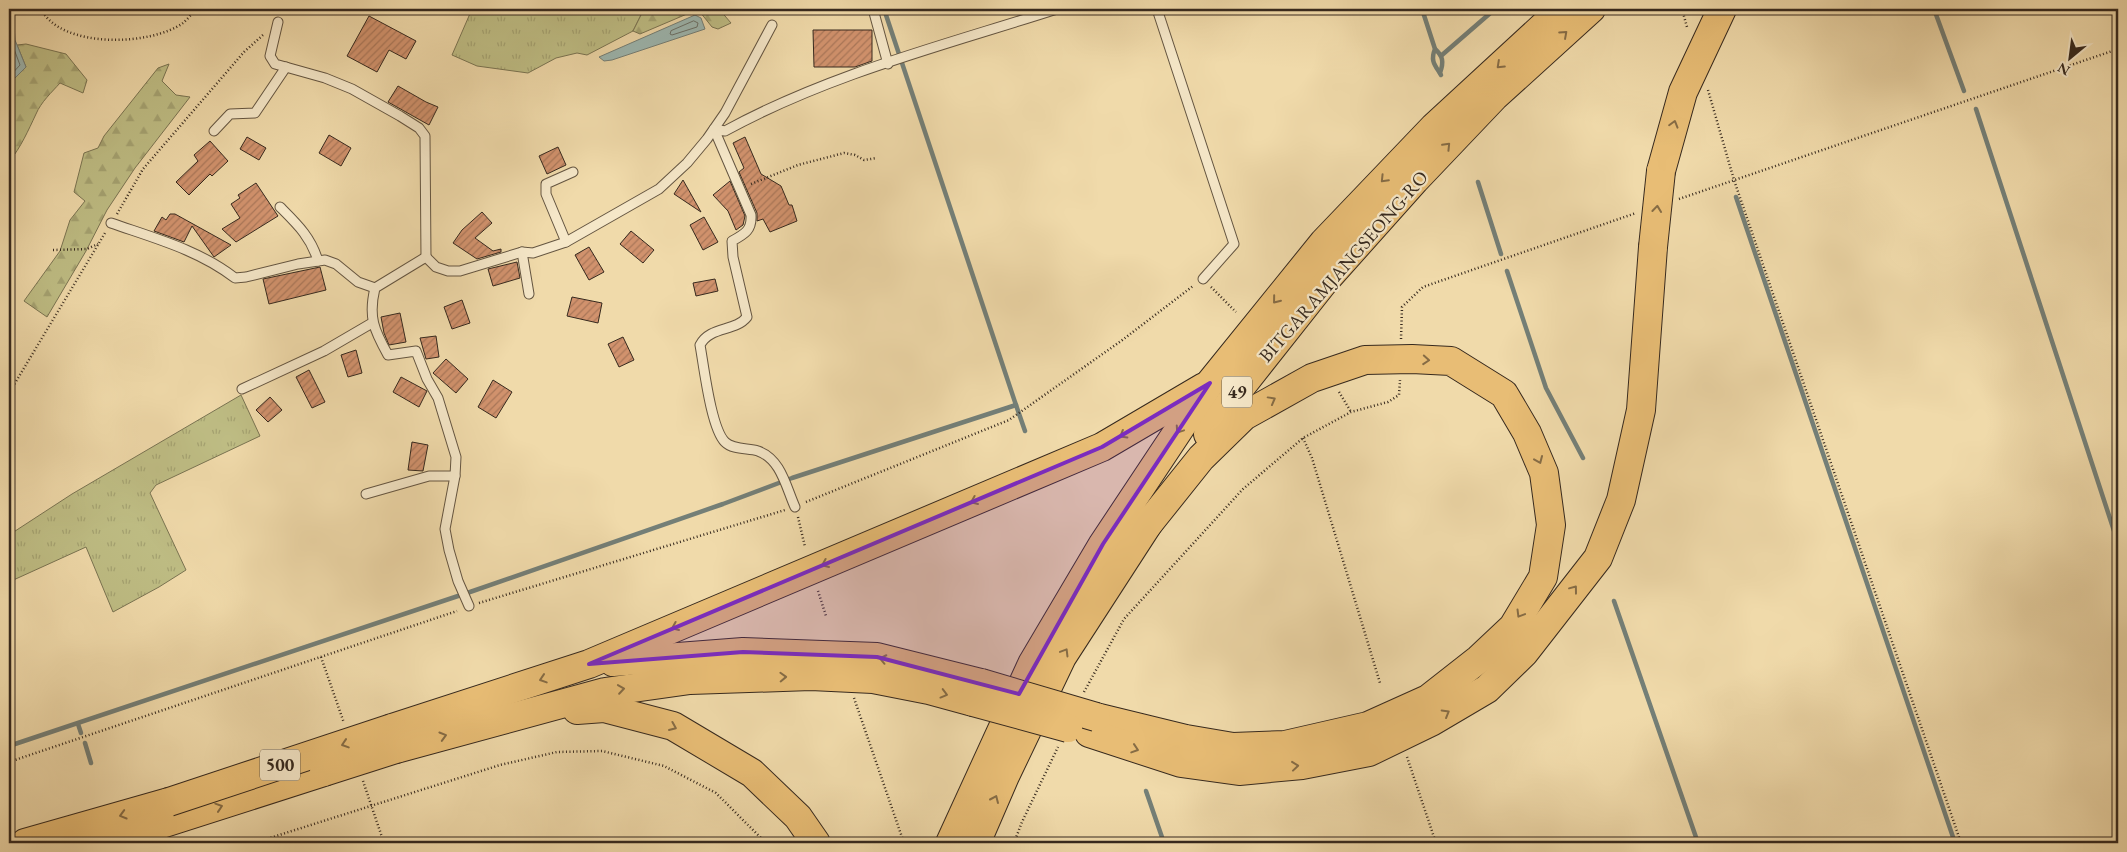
<svg xmlns="http://www.w3.org/2000/svg" width="2127" height="852" font-family="'EB Garamond',serif">
<style>
.grass{fill:url(#grass-tufts);stroke:#7a7452}
.forest{fill:url(#forest-firs);stroke:#7a7452}
.water{fill:#9db8b2;stroke:#747f77}
.lines{fill:none;stroke-linecap:round;stroke-linejoin:round}
.shore{stroke:#6a7068;stroke-width:1}
.stream{stroke:#747f77;stroke-width:4.5}
.building{fill:url(#building-hatch);stroke:#36291e}
.lane-casing{stroke:#645541;stroke-width:11}
.highway-casing{stroke:#36291e;stroke-width:30}
.path{stroke:#36291e;stroke-width:2.5;stroke-dasharray:1 2.5;stroke-linecap:butt}
.lane{stroke:#f5e7c8;stroke-width:9}
.highway{stroke:#e8bd75;stroke-width:28}
.highway-bridge-casing{stroke:#36291e;stroke-width:30;stroke-linecap:butt}
.highway-bridge{stroke:#e8bd75;stroke-width:28}
.oneway{stroke:#866c45}
.marked{fill:#7b2cbf;fill-opacity:0.2;stroke:#7b2cbf;stroke-width:4;stroke-linejoin:round}
.labels{text-anchor:middle;stroke-width:4.5;stroke-linejoin:round;paint-order:stroke}
.shield{fill:#f5e7c8;stroke:#6f6251;stroke-width:1}
.shield-label{font-size:18px;font-weight:bold;fill:#36291e}
.street-label{font-size:19px;fill:#36291e;stroke:#f5e7c8}
</style>
<defs>
<pattern id="grass-tufts" width="24" height="20" patternUnits="userSpaceOnUse" patternTransform="scale(1.25)"><rect width="24" height="20" fill="#bfbe85"/><path d="M3 7l-1-3M5 7V3M7 7l1-3M15 17l-1-3M17 17v-4M19 17l1-3" fill="none" stroke="#a5a372"/></pattern>
<pattern id="forest-firs" width="22" height="20" patternUnits="userSpaceOnUse" patternTransform="scale(1.25)"><rect width="22" height="20" fill="#bfbe85"/><path d="M5 1l3.5 6h-7zM16 11l3.5 6h-7z" fill="#a5a372"/></pattern>
<pattern id="building-hatch" width="6" height="6" patternUnits="userSpaceOnUse" patternTransform="scale(1.25)"><rect width="6" height="6" fill="#d1926d"/><path d="M-1 1l2-2M0 6l6-6M5 7l2-2" fill="none" stroke="#aa7759"/></pattern>
</defs>
<rect width="100%" height="100%" fill="#f0daaa"/>
<filter id="stains"><feTurbulence type="fractalNoise" baseFrequency=".004" numOctaves="4"/><feColorMatrix values="0 0 0 0 .2 0 0 0 0 .09 0 0 0 0 .02 0 0 0 .5 -.17"/></filter>
<radialGradient id="worn" r=".72"><stop offset=".6" stop-color="#630" stop-opacity="0"/><stop offset="1" stop-color="#630" stop-opacity=".3"/></radialGradient>
<g class="grass">
<path d="M472,9H644L633,31L587,55L577,53L556,58L528,73L477,66L452,55Z"/>
<path d="M241,395L260,436L156,485L150,493L186,570L159,587L113,612L86,547L9,582V546L11,545L9,535L72,494Z"/>
</g>
<g class="forest">
<path d="M644,9H719L731,23L718,29L712,27L700,12L694,11L640,34L633,31Z"/>
<path d="M26,44L66,54L87,80L83,93L60,83C52,92 41,102 36,114C28,131 21,147 9,162V84L26,67L17,45Z"/>
<path d="M169,64L162,81L176,95L190,97L135,168L107,210L86,251L47,317L24,301L60,251L70,220L85,201L74,192L84,153L98,148L104,136L158,68Z"/>
</g>
<g class="water">
<path d="M9,9H13L15,40L26,67L9,84Z"/>
<path d="M695,15L701,18L705,29L612,60L604,61L599,57Z"/>
</g>
<g class="lines">
<g class="shore">
<path d="M694,21L698,23L697,27L672,35L670,34L671,31Z"/>
<path d="M9,27L11,41L20,65L9,77"/>
</g>
<g class="stream">
<path d="M1422,9L1435,49C1430,61 1435,65 1441,75"/>
<path d="M1934,9L1964,91"/>
<path d="M1435,49C1443,56 1444,62 1440,73"/>
<path d="M1442,55L1495,9"/>
<path d="M1976,109L2118,543"/>
<path d="M1478,182L1501,254"/>
<path d="M1736,197L1955,843"/>
<path d="M1507,271L1546,388L1583,458"/>
<path d="M1016,405L1025,431"/>
<path d="M1614,601L1698,843"/>
<path d="M78,724L81,733"/>
<path d="M85,743L91,763"/>
<path d="M9,746L470,592L723,504L792,478L1016,405L884,9"/>
<path d="M1146,791L1164,843"/>
</g>
</g>
<g class="building">
<path d="M369,16L416,41L406,59L389,50L377,72L347,56Z"/>
<path d="M813,30H872V61L855,67H814Z"/>
<path d="M398,86L426,102L438,107L429,125L388,102Z"/>
<path d="M329,135L351,148L341,166L319,153Z"/>
<path d="M247,137L266,148L259,160L240,149Z"/>
<path d="M745,137L761,174L781,186L789,205H792L797,221L770,232L763,219L757,221V213L739,172L744,168L733,143Z"/>
<path d="M210,141L228,161L212,176L210,174L189,195L176,182L198,161L194,155Z"/>
<path d="M558,147L566,165L547,174L539,156Z"/>
<path d="M683,180L701,212L674,194Z"/>
<path d="M730,181L745,216L743,225L736,230L728,211L713,195Z"/>
<path d="M256,183L278,216L236,242L222,229L240,218L231,204L240,198L238,195Z"/>
<path d="M482,212L492,223L475,238L493,251L501,249V252L477,259L453,243L462,230Z"/>
<path d="M170,214H175L231,245L214,257L192,226L184,242L154,231L162,217L166,220Z"/>
<path d="M704,217L718,242L703,250L690,225Z"/>
<path d="M631,231L654,250L643,263L620,244Z"/>
<path d="M589,247L604,272L589,280L575,255Z"/>
<path d="M517,262L520,278L493,286L488,269Z"/>
<path d="M320,267L326,290L269,304L263,279Z"/>
<path d="M715,279L718,291L696,296L693,283Z"/>
<path d="M572,297L602,303L598,323L567,316Z"/>
<path d="M462,300L470,323L452,329L444,307Z"/>
<path d="M400,313L406,342L389,345L384,333L381,317Z"/>
<path d="M436,336L439,357L426,359L420,338Z"/>
<path d="M623,337L634,360L619,367L608,344Z"/>
<path d="M356,350L362,373L348,377L341,355Z"/>
<path d="M446,359L468,379L456,393L433,373Z"/>
<path d="M309,370L325,402L312,408L296,377Z"/>
<path d="M401,377L427,391L419,407L393,392Z"/>
<path d="M493,380L512,392L496,418L478,407Z"/>
<path d="M270,397L282,410L268,422L256,410Z"/>
<path d="M412,442L428,445L423,471L408,470Z"/>
</g>
<g class="lines">
<g class="lane-casing">
<g id="lane">
<path d="M873,9L888,64"/>
<path d="M1157,9L1234,244L1203,279"/>
<path d="M278,22L270,56L275,64L325,78L352,89L400,116L419,128L425,136L426,257"/>
<path d="M214,131L230,114L255,113L286,67"/>
<path d="M280,207C297,224 311,237 318,261"/>
<path d="M111,223C154,238 199,250 235,278L246,277L298,264L325,260L336,264L358,282L375,288"/>
<path d="M566,242L546,194V184L573,172"/>
<path d="M522,252L529,294"/>
<path d="M242,389L324,351L372,323"/>
<path d="M366,494L429,476H455"/>
<path d="M795,507C786,487 781,459 758,451C748,448 733,450 725,442C711,428 704,367 700,345C710,326 735,332 747,317L733,257L732,241C745,234 752,230 751,215L714,129L725,131C829,74 945,45 1057,9"/>
<path d="M469,606L458,581L449,550L445,529L455,476L456,457L438,398L427,379L416,351L388,355C374,330 368,317 375,288L426,257L436,267L448,271H460L522,252L533,253L566,242L659,189L687,163L707,139L725,113L772,25"/>
</g>
</g>
<g class="highway-casing">
<g id="highway">
<path d="M1661,171L1683,92L1722,9"/>
<path d="M1208,434L1240,388L1323,283L1415,180L1494,97L1591,9"/>
<path d="M613,662L743,652L877,657L981,683"/>
<path d="M577,710L604,708L673,726L752,773L798,817L816,843"/>
<path d="M1096,717L1186,739L1233,747L1285,745L1368,726L1428,699L1479,659L1513,627L1543,577L1551,525L1544,473L1527,433L1504,394L1451,361L1412,359L1365,360L1312,378L1244,416L1201,458L1141,533"/>
<path d="M392,728L589,664L1102,447L1204,387"/>
<path d="M1089,733L1181,763L1239,771L1302,765L1369,752L1431,722L1487,689L1524,653L1598,558L1621,500L1641,410L1653,247"/>
<path d="M396,749L605,692L690,680L811,676L873,679L929,690L973,702"/>
<path d="M25,843L169,802"/>
<path d="M102,843L324,772"/>
<path d="M950,843L1032,664L1103,544L1210,383L1324,242L1434,127L1562,9"/>
<path d="M976,843L1005,776L1062,657L1152,518"/>
</g>
</g>
<g class="path">
<path d="M41,9C61,49 151,46 183,23C188,19 192,13 196,9"/>
<path d="M1682,9L1687,27"/>
<path d="M286,14L292,9"/>
<path d="M1708,90L1734,180L1961,843"/>
<path d="M751,184L798,165L844,153L855,155L864,160L877,158"/>
<path d="M1679,199L2118,49"/>
<path d="M117,214L143,169L244,52L263,35"/>
<path d="M53,250L87,249L98,244"/>
<path d="M1211,287L1236,312"/>
<path d="M1401,339L1402,307L1423,287L1636,213"/>
<path d="M1339,392L1351,412"/>
<path d="M9,393L105,233"/>
<path d="M1303,438L1312,458L1380,683"/>
<path d="M806,502L1009,420L1121,341L1193,286"/>
<path d="M798,517L805,547"/>
<path d="M818,591L826,616"/>
<path d="M479,603L785,510"/>
<path d="M321,657L344,723"/>
<path d="M1084,692L1124,619L1243,489L1303,438L1351,412L1388,402L1399,395L1400,380"/>
<path d="M854,698L904,843"/>
<path d="M1407,757L1436,843"/>
<path d="M9,762L457,611"/>
<path d="M363,781L384,843"/>
<path d="M254,843L500,765L557,752L602,751L664,766L716,793L766,843"/>
<path d="M1014,843L1022,822L1058,747"/>
</g>
<use href="#lane" class="lane"/>
<use href="#highway" class="highway"/>
<g class="highway-bridge-casing">
<g id="highway-bridge">
<path d="M1653,247L1661,171"/>
<path d="M981,683L1096,717"/>
<path d="M973,702L1068,728"/>
<path d="M324,772L396,749"/>
<path d="M169,802L392,728"/>
</g>
</g>
<use href="#highway-bridge" class="highway-bridge"/>
</g>
<defs><path id="oneway-chevron" d="M-2-3.5L2.5 0L-2 3.5" fill="none" stroke-width="1.6" stroke-linecap="round" stroke-linejoin="round" transform="scale(1.25)"/></defs>
<g class="oneway">
<use href="#oneway-chevron" transform="translate(1564 34) rotate(-42)"/>
<use href="#oneway-chevron" transform="translate(1500 65) rotate(137)"/>
<use href="#oneway-chevron" transform="translate(1674 124) rotate(-74)"/>
<use href="#oneway-chevron" transform="translate(1447 146) rotate(-46)"/>
<use href="#oneway-chevron" transform="translate(1384 179) rotate(134)"/>
<use href="#oneway-chevron" transform="translate(1657 209) rotate(-84)"/>
<use href="#oneway-chevron" transform="translate(1276 300) rotate(129)"/>
<use href="#oneway-chevron" transform="translate(1426 360) rotate(4)"/>
<use href="#oneway-chevron" transform="translate(1272 400) rotate(-29)"/>
<use href="#oneway-chevron" transform="translate(1179 430) rotate(124)"/>
<use href="#oneway-chevron" transform="translate(1123 435) rotate(149)"/>
<use href="#oneway-chevron" transform="translate(1539 460) rotate(67)"/>
<use href="#oneway-chevron" transform="translate(974 501) rotate(157)"/>
<use href="#oneway-chevron" transform="translate(825 564) rotate(157)"/>
<use href="#oneway-chevron" transform="translate(1574 589) rotate(-53)"/>
<use href="#oneway-chevron" transform="translate(1520 614) rotate(121)"/>
<use href="#oneway-chevron" transform="translate(675 627) rotate(157)"/>
<use href="#oneway-chevron" transform="translate(1065 652) rotate(-59)"/>
<use href="#oneway-chevron" transform="translate(883 659) rotate(-168)"/>
<use href="#oneway-chevron" transform="translate(783 677) rotate(-2)"/>
<use href="#oneway-chevron" transform="translate(543 679) rotate(162)"/>
<use href="#oneway-chevron" transform="translate(621 689) rotate(-8)"/>
<use href="#oneway-chevron" transform="translate(944 694) rotate(15)"/>
<use href="#oneway-chevron" transform="translate(1446 713) rotate(-30)"/>
<use href="#oneway-chevron" transform="translate(673 727) rotate(23)"/>
<use href="#oneway-chevron" transform="translate(443 736) rotate(-16)"/>
<use href="#oneway-chevron" transform="translate(345 744) rotate(162)"/>
<use href="#oneway-chevron" transform="translate(1135 749) rotate(18)"/>
<use href="#oneway-chevron" transform="translate(1295 766) rotate(-6)"/>
<use href="#oneway-chevron" transform="translate(995 799) rotate(-66)"/>
<use href="#oneway-chevron" transform="translate(219 807) rotate(-18)"/>
<use href="#oneway-chevron" transform="translate(123 815) rotate(164)"/>
</g>
<path class="marked" d="M1210,383L1103,544L1019,694L877,657L743,652L589,664L1102,447Z"/>
<g class="labels">
<g class="shield">
<rect x="1222" y="376.5" width="30" height="31" rx="4"/>
<rect x="260" y="749.5" width="40" height="31" rx="4"/>
</g>
<g class="shield-label">
<text x="1237" y="398">49</text>
<text x="280" y="771">500</text>
</g>
<g class="street-label">
<text transform="translate(1343 266) rotate(-49)" y="7">BITGARAMJANGSEONG-RO</text>
</g>
</g>
<rect width="2127" height="852" fill="none" stroke="#f0daaa" stroke-width="30"/>
<rect x="10" y="10" width="2107" height="832" fill="none" stroke="#36291e" stroke-width="2.5"/>
<rect x="15" y="15" width="2097" height="822" fill="none" stroke="#36291e"/>
<g transform="translate(2070 58) rotate(209)" stroke="#f5e7c8" stroke-width="4" paint-order="stroke">
<path d="M0-4L9 19L0 12L-9 19Z" fill="#36291e"/>
<text y="-8" font-size="14" font-weight="bold" text-anchor="middle" fill="#36291e">N</text>
</g>
<rect width="100%" height="100%" filter="url(#stains)"/>
<rect width="100%" height="100%" fill="url(#worn)"/>
</svg>
